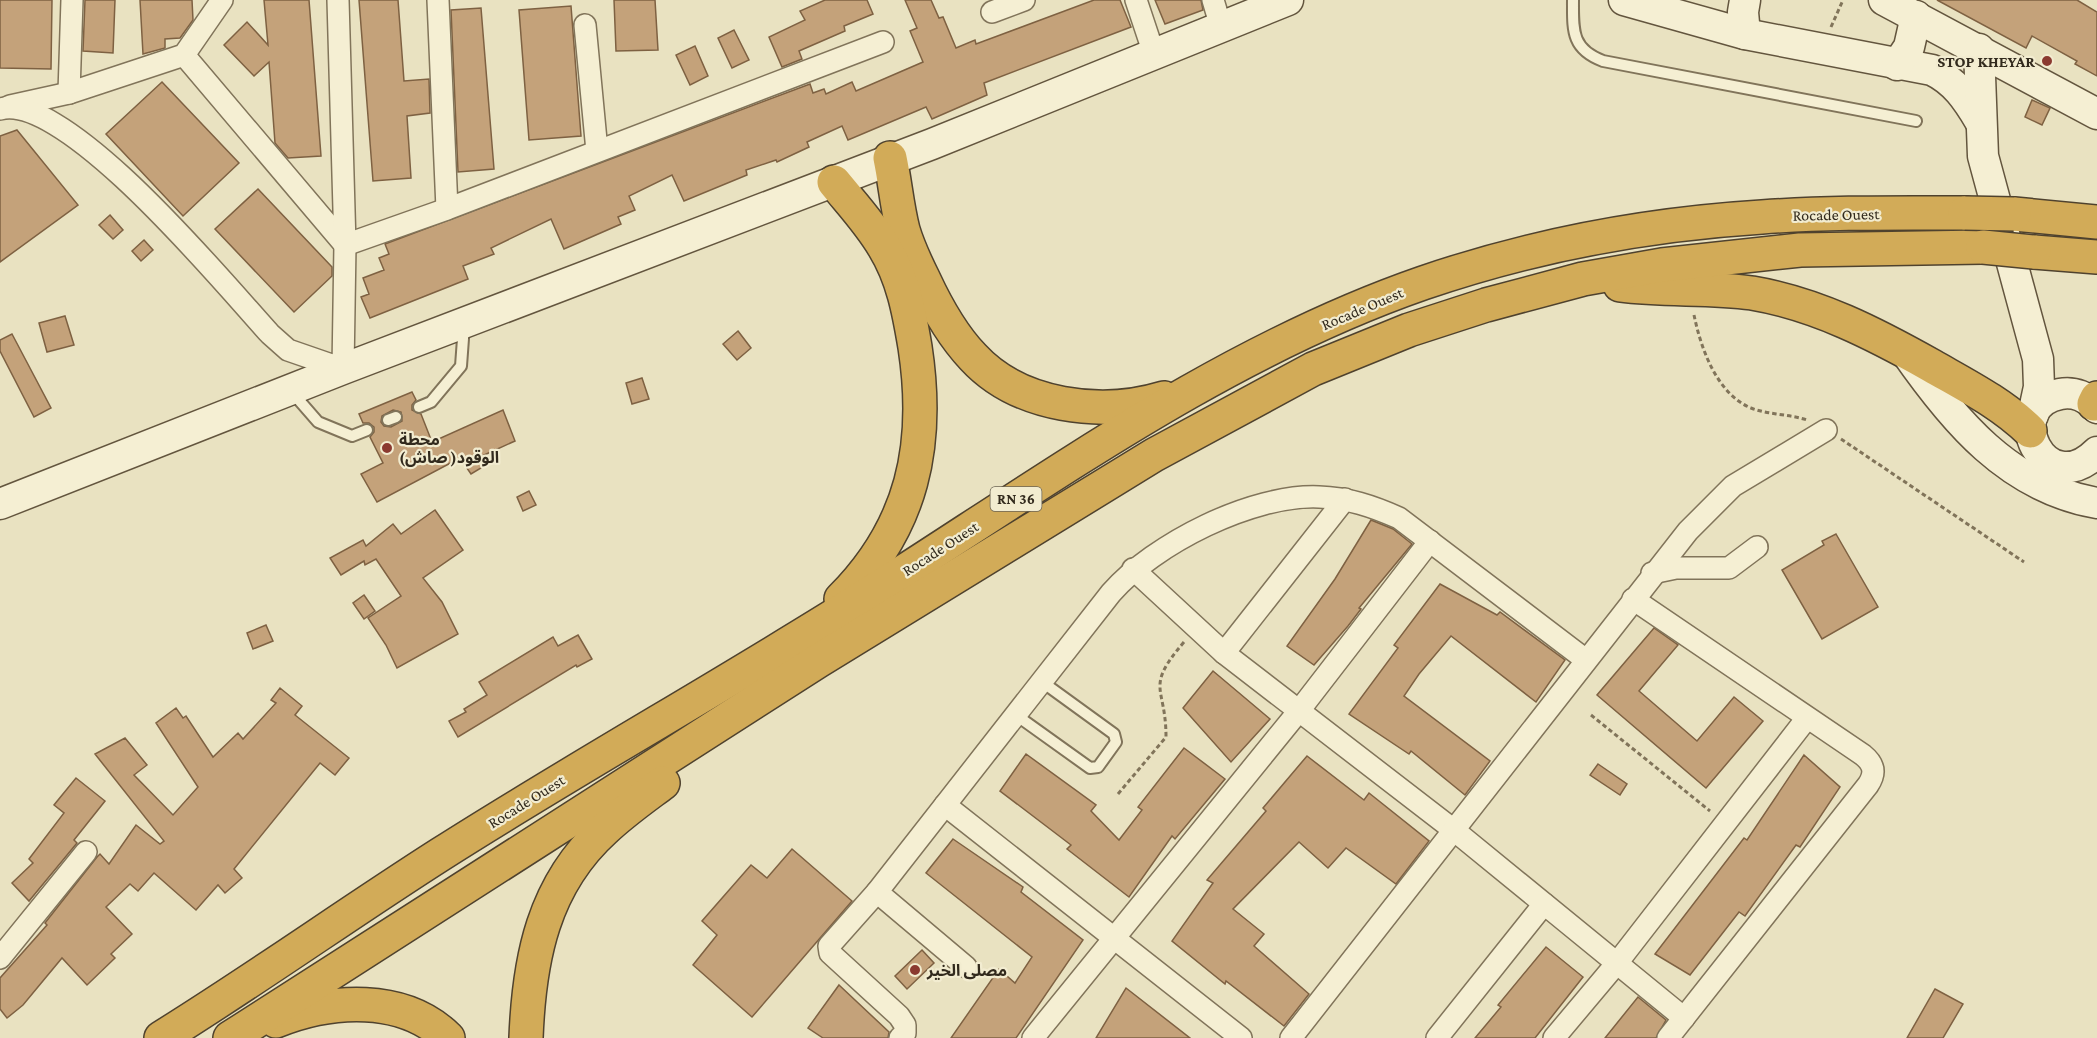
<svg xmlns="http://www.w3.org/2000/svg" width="2097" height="1038" font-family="'Crimson Pro','Noto Sans Arabic',serif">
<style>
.building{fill:#c4a27a;stroke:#7e6142;stroke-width:1.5;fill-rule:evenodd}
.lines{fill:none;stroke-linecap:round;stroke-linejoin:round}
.lane-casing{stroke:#81745a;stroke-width:14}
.street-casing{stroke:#81745a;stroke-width:24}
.secondary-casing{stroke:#63553e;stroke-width:33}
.highway-casing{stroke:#4f422e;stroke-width:36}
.path{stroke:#81745a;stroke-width:3;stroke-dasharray:4.5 3;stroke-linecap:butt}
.lane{stroke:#f5efd3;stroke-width:10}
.street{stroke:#f5efd3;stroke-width:21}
.secondary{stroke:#f5efd3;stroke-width:30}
.highway{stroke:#d2ab58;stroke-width:33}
.highway-bridge-casing{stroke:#4f422e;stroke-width:36;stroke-linecap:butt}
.highway-bridge{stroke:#d2ab58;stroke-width:33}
.poi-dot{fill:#8b3a30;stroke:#f2ecd0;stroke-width:2}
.labels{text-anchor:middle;stroke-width:4.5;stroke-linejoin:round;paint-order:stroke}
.shield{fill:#f2ecd0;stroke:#6c6453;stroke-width:1.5}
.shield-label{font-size:15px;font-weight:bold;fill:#322a1d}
.poi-label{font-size:16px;font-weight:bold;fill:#322a1d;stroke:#f2ecd0;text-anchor:start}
.street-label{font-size:16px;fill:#322a1d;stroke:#f2ecd0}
</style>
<rect width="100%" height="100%" fill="#e9e2c1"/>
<g class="building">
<path d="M0,0H52L51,69L0,68Z"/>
<path d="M85,0H115L113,53L83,51Z"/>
<path d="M140,0H192L193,20L180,38L165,39V48L143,54Z"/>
<path d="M264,0H309L321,156L288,158L275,143L269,62L254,76L224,45L247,22L268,45Z"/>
<path d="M359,0H398L404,81L429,79L430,113L407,116L411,178L373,181Z"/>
<path d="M614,0H655L658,50L616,51Z"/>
<path d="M825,0H867L873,14L844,26L845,31L799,51L802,59L782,67L769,37L805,20L800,11Z"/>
<path d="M905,0H931L939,18L943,17L956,48L975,40L976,44L1094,0H1120L1131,27L984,83L987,95L932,119L926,107L848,140L842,126L807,142L809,147L777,162L776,160L746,170L747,175L684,201L672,175L629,196L635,210L618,217L621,224L564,249L551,219L491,248L494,254L463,266L468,279L370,318L361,297L369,294L363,278L384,270L379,258L389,254L385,244L810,84L813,93L824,89L826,94L852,82L856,91L923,62L910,31L917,28Z"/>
<path d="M1155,0H1201L1203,10L1165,24Z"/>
<path d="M1937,0H2077L2097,12V76L2075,64L2077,61L2032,36L2026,48Z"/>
<path d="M571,6L581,136L529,140L519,10Z"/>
<path d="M481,8L494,169L458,172L451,10Z"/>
<path d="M734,30L749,60L732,68L718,38Z"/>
<path d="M695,46L708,76L690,85L676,55Z"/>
<path d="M162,82L239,163L183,216L106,134Z"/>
<path d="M2032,100L2050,108L2042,125L2025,117Z"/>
<path d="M17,130L78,205L0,262V136Z"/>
<path d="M258,189L332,267V276L294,312L215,229Z"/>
<path d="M110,215L123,230L113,239L99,225Z"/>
<path d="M144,240L153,250L141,261L132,251Z"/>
<path d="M65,316L74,345L47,352L39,323Z"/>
<path d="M738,331L751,348L737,360L723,344Z"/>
<path d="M12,334L51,408L34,417L0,351V340Z"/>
<path d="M642,378L649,399L632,404L626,383Z"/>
<path d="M412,392L416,400L412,405V410L421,414L432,442L503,410L515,441L482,456L486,465L471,474L460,458L377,502L361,474L383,463L370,437L374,432V427L369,423H363L359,414ZM393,410L401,412L402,421L391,427L384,426L381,422L382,416Z"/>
<path d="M529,491L536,505L523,511L517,497Z"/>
<path d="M435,510L463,550L423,578L442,602L458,634L397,668L386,645L368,618L401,596L376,559L365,565L364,561L341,575L330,558L363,540L366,546L393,524L401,534Z"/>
<path d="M1371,520L1393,529L1412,544L1359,608L1361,609L1348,626L1314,665L1287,646L1335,579Z"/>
<path d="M1836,534L1878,607L1822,639L1782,570L1824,545L1822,541Z"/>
<path d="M1440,584L1497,615L1500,612L1565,660L1536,702L1451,636L1419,674L1404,696L1490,761L1465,795L1411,751L1409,754L1349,714L1398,648L1394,645Z"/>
<path d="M364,595L375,611L364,619L353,603Z"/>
<path d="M266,625L273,641L253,649L247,633Z"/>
<path d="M1654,628L1678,645L1639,691L1697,741L1734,697L1763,721L1706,788L1597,695Z"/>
<path d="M578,635L592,659L577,667L576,665L458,737L449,721L466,712L464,709L487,695L479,682L553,637L558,646Z"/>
<path d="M1213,671L1270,719L1231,762L1183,708Z"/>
<path d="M280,688L302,706L295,715L349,758L335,775L320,763L234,869L242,878L225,893L218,885L196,910L154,873L138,891L130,884L106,907L132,934L111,954L115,958L87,985L62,958L23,1005L7,1018L0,1009V978L47,925L45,923L97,857L100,854L109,864L136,825L160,844L164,841L95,754L125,738L147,765L134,775L173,815L198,787L156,723L176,708L183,718L186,716L213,757L238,733L243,739L276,703L271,700Z"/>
<path d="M1184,748L1225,779L1175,839L1172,836L1129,897L1067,849L1071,845L1000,791L1026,754L1096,805L1091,811L1119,840L1142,810L1138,807Z"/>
<path d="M1804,755L1840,787L1800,847L1796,845L1745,916L1739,912L1690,975L1655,954L1744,838L1747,840Z"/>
<path d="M1307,756L1364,800L1369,793L1429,841L1396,884L1346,848L1328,868L1299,842L1233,909L1264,934L1254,946L1309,994L1284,1026L1226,981L1225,984L1172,941L1213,883L1207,880L1266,811L1263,808Z"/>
<path d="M1598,764L1627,784L1620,795L1590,775Z"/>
<path d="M76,778L105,801L74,840L77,843L29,901L12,883L33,863L29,859L64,813L54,805Z"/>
<path d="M953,839L1023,887L1021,892L1083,940L1016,1038H951L999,969L1015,983L1032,957L926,873Z"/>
<path d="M792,849L852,901L752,1017L693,965L717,935L702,921L751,865L767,878Z"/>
<path d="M1546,947L1583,977L1535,1038H1475L1501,1007L1498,1005Z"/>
<path d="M922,950L934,963L907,989L895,976Z"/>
<path d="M839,985L889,1032L888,1038H823L808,1028Z"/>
<path d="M1126,988L1190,1038H1096Z"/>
<path d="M1935,989L1963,1004L1943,1038H1907Z"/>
<path d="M1638,997L1666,1020L1656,1038H1605Z"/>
</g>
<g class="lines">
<g class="lane-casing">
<g id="lane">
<path d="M1573,0C1573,30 1571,49 1603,61L1916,121"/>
<path d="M291,391L318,422L352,436L367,430"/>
<path d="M419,407L431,402L461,366L464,325"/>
<path d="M388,420L396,417"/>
<path d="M1016,715L1090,768L1098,767L1116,742L1114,734L1041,681"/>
</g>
</g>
<g class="street-casing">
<g id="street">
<path d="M438,0L447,209"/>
<path d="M1136,0L1154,54"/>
<path d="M1213,0L1221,27"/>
<path d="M992,12L1024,0"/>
<path d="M585,25L597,151"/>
<path d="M184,55L345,245L447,209L883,42"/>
<path d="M69,93L72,0"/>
<path d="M10,106L69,93L184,55L222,0"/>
<path d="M0,109C66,91 226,286 270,334L288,350L343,369L345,245L338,0"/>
<path d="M1133,569L1224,653L1455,831L1684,1018"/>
<path d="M1652,573L1676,568H1729L1757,547"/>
<path d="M1633,599L1863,755C1874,764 1876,773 1868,785L1668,1038"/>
<path d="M1224,653L1345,499"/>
<path d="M945,805L1241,1038"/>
<path d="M877,892L829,946L830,953L899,1016L905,1025V1033L900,1038"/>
<path d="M0,958L86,852"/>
<path d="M966,967L877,892L1111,593C1154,544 1252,494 1319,497C1348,498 1372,506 1399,518L1586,660"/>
<path d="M1033,1038L1298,712L1430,541"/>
<path d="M1291,1038L1688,531L1733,486L1826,430"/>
<path d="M1437,1038L1544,904"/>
<path d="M1554,1038L1617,963L1807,718"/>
</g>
</g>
<g class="secondary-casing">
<g id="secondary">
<path d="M1624,0L1745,34L1932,70C1955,81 1967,99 1980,121"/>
<path d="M1745,0L1743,12L1745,34"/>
<path d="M1884,0L2097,114"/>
<path d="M1979,49L1983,156L2038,359L2039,387L2033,415"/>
<path d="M1897,65L1909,47L1916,16"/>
<path d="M1905,351C1953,420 2009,488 2097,503"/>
<path d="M2097,408C2088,397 2074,391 2060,394C1998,406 2045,504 2097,452"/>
<path d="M0,504L343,369L932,144L1288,0"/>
</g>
</g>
<g class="highway-casing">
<g id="highway">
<path d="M890,158C895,182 897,207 903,230C908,247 916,264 924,280C937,308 952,335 973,357C1019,407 1102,417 1164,398"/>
<path d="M834,182C851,203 870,223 884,247C903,278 909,311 915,347C930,445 913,527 841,599"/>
<path d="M2014,214L2097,222"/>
<path d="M2034,252L2097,257"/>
<path d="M1620,285C1664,291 1708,287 1752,293C1817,304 1875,334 1932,366C1967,386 2001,403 2030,431"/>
<path d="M2094,404L2097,398"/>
<path d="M276,1021C331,999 403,994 448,1038"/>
<path d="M161,1038C256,979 347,914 441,854C584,763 732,681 875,590C1051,478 1224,352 1423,283C1531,246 1649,224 1762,217C1829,212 1897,213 1965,213"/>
<path d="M230,1038L818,661L1154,455L1313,369L1409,330L1486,305L1583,279L1662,265L1800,250L1983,247"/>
<path d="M526,1038C529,959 543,885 605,829C623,812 643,798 663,783"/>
</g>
</g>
<g class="path">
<path d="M1831,27L1843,0"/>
<path d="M1694,315C1701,349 1717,394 1751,408C1769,415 1789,414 1807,420"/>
<path d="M1841,439L2024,562"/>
<path d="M1591,715L1710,811"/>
<path d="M1118,794L1166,737C1166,685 1144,689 1184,642"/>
</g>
<use href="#lane" class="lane"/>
<use href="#street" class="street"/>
<use href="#secondary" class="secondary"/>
<use href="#highway" class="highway"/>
<g class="highway-bridge-casing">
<g id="highway-bridge">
<path d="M1965,213L2014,214"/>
<path d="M1983,247L2034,252"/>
</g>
</g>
<use href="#highway-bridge" class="highway-bridge"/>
</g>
<g class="poi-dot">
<circle cx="2047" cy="61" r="6"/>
<circle cx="387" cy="448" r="6"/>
<circle cx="915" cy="970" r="6"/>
</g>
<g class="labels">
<rect class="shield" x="990.5" y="487" width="51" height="24" rx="4.5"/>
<g class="shield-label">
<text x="1016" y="504">RN 36</text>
</g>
<g class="poi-label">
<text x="2035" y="67" text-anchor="end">STOP KHEYAR</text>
<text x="399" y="445">محطة<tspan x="399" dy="18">الوقود( صاش)</tspan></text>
<text x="927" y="976">مصلى الخير</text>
</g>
<g class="street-label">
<text transform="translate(1836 214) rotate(-1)" y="6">Rocade Ouest</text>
<text transform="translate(1362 308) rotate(-23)" y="6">Rocade Ouest</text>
<text transform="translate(940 548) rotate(-33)" y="6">Rocade Ouest</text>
<text transform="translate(526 801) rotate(-32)" y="6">Rocade Ouest</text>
</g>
</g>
</svg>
